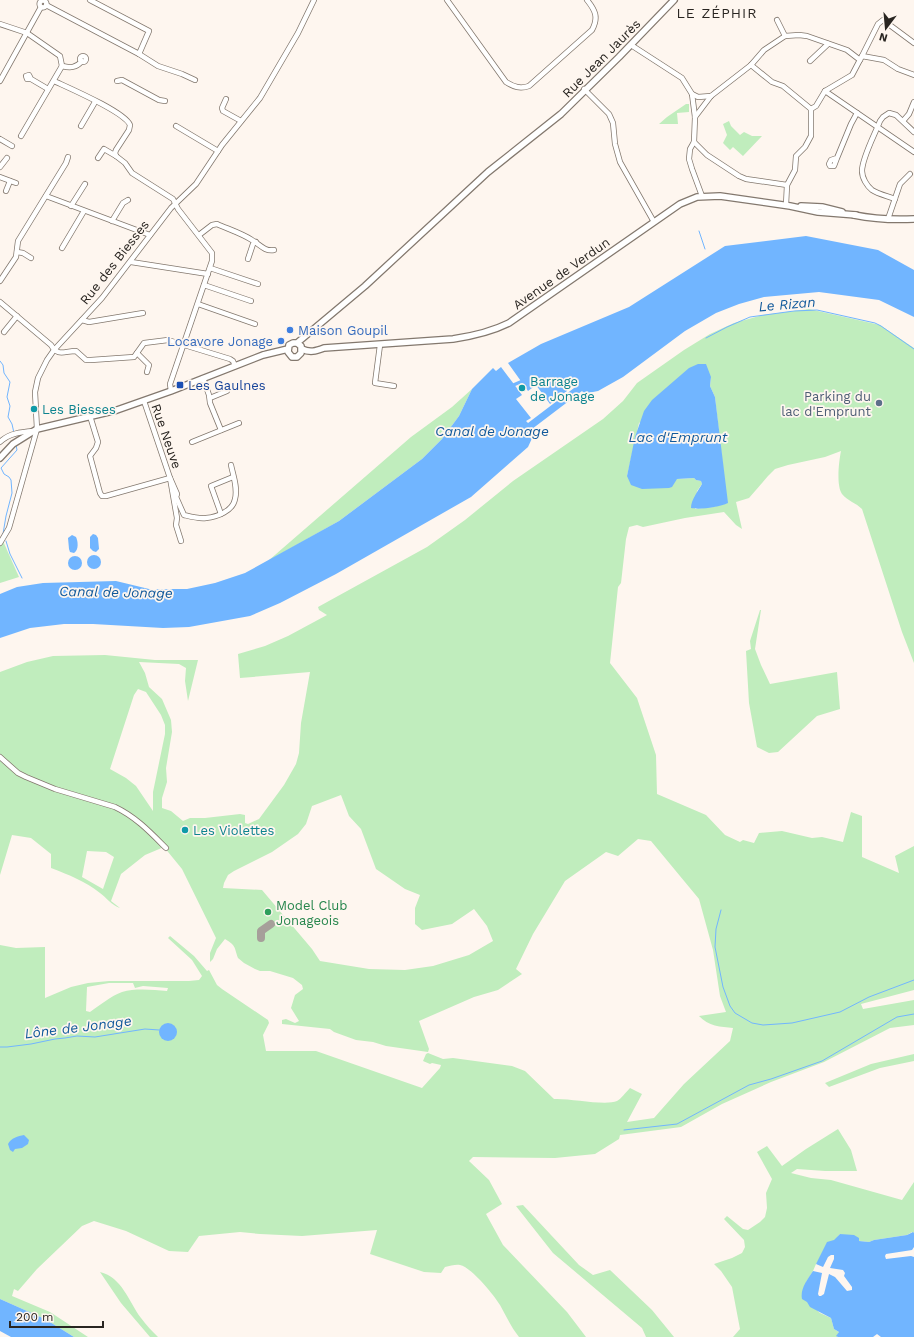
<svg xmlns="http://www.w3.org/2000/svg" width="914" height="1337" font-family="'Work Sans',sans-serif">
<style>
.green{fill:#c0edbd;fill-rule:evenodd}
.water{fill:#71b5ff}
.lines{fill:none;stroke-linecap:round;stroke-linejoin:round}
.stream{stroke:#71b5ff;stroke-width:1}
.canal{stroke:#71b5ff;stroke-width:3.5}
.taxiway{stroke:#a69f9a;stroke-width:8}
.minor-casing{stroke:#83786e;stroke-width:6}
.major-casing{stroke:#83786e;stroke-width:8}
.minor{stroke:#fff;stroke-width:4.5}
.major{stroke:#fff;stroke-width:5.5}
.shop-dot{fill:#3f7fe0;stroke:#fef6ef;stroke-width:1.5}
.transit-dot{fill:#1a4fb4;stroke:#fef6ef;stroke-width:1.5}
.culture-dot{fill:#0f9aa8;stroke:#fef6ef;stroke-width:1.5}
.service-dot{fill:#5c6f8a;stroke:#fef6ef;stroke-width:1.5}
.leisure-dot{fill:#2e9e5b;stroke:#fef6ef;stroke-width:1.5}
.labels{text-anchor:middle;stroke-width:3.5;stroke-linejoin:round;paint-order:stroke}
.street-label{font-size:13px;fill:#292521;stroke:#fef6ef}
.shop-label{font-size:13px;fill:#366cbe;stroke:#fef6ef;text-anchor:start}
.culture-label{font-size:13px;fill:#0d838f;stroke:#fef6ef;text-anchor:start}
.transit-label{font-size:13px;fill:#164399;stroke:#fef6ef;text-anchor:start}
.service-label{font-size:13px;fill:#4e5e75;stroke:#fef6ef;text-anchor:end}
.leisure-label{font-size:13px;fill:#27864d;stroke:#fef6ef;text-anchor:start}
.neighbourhood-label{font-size:14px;letter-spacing:1px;fill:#292521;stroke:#fef6ef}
.water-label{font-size:14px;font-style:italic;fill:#11599b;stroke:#fef6ef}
</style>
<rect width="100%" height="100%" fill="#fef6ef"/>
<g class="green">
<path d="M686,104H689V112L677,113L678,124H659L667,117Z"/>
<path d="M729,121L731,126L740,135L744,132L752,136H762L743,156L733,147L730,150L723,143L727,135L723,124Z"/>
<path d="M809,309L880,325L914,348V663L902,632L862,509C856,503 848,501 842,494C836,485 839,461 841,451L825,457L788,465L775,469L768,476L749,498L736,502L742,529L736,525L724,512L685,518L643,527L637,525L629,527L626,539L621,583L618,587L610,663L637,698L656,755L657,794L706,815L725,835L740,842L743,840L754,843L759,833L782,831L812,838L822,837L843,842L851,812L862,816V857L899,873L895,856L914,846V990L861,1004L863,1009L914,1000V1025L890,1028L824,1062L771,1082L722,1104L681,1127L620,1135L619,1139L595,1154L555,1158L473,1157L469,1161L489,1180L502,1204L486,1214L503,1245L567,1312L586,1337H519C511,1327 506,1316 500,1305C494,1295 471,1267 460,1265C456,1264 450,1266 445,1267L441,1273L424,1272L370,1254L377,1230L302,1236L260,1234L240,1232L199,1236L188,1252L169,1251L126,1231L94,1221L82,1226L37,1269L18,1291L14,1289L12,1296L50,1312L88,1337H74L45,1319L0,1299V945L16,948L45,947V998L71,987L88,983L109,981H189L199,980L202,976L192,960L168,938L170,936L194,956L207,971L209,970L217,985L222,989L268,1020L269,1023L263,1035L266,1051H316L422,1088L440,1068L441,1065L432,1063L430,1064L423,1061L426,1054L428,1053L443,1059L453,1058L512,1066L525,1071L554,1099C569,1098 605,1106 617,1101C621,1099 626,1092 630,1088L642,1094L627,1122L654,1118L684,1084L730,1041L733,1028C721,1027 708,1026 699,1016L726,1012L720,996L713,950L699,899L651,841L638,839L618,856L606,852L565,881L533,934L516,969L522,974L498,990L474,997L419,1021L429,1049L428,1052L386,1046L373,1042L356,1040L334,1032L330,1029L282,1024V1020L286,1019L295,1023L299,1021L291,1008L295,995L303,989L302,985L293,978L270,971H260L255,969L244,963L238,958C234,946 236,946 225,939L217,949L213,959L210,962V953L216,938L182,869L164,847L145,855L121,874L111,901L120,908C111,905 107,898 100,893C85,881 69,875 51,868V854L31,838L12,835L0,875V672L27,662L53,656L105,655L155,660H198L188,701L185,681L186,668L179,664L139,662L145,673L149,687L162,699L171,720L172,732L166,768L167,782L162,798V808L171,811L183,821L190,818H205L240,814L245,815V823L248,824L259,819L284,785L296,764L299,753L301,723L310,672L240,678L238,654L265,646L288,636L327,615L319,610L318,607L427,547L465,520L513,481L603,419L623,401L637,383L684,350L710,334L734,323L763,315ZM711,377L710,386L715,397L727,503L713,507L695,509L697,491L702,484L701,481L696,480L694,478L677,479L627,476L639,423ZM138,689L146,692L161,715L165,725V734L153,792V811L136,786L126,778L110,769L134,695ZM341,795L349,816L361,829L376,869L405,889L420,895L415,908V924L422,930L452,924L474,909L487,926L493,941L469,955L433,966L405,970L369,969L320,961L312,949L262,890L223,888L224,883L228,875L234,871L272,852L298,834L306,824L312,806ZM87,851L106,852L114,857L103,889L82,877ZM109,983H133L135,988L143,986L168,988L167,991C153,990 136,988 122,992C111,996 100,1005 90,1012L86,1011L87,987Z"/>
<path d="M472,389L459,416L442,439L422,459L339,521L268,561L411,437L452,407Z"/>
<path d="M3,541L19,577L0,583V546Z"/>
<path d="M760,610H761L755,649L761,665L770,684L837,672L840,709L817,716L778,752L769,753L757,747L749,703L746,651L751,649L750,641Z"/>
<path d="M914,1054V1061L880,1068L829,1087L825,1083L871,1064Z"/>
<path d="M838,1129L851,1150L857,1171H825L797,1169L791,1173L811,1178L831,1180L902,1200L914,1182V1233L912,1232L907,1235L874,1240L869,1242L859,1241L840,1234L816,1264L813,1271L806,1282L808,1302L820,1313L831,1318L834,1329L839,1332L837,1336L838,1337H733L740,1329L732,1287L721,1271L714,1264L732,1258L742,1253L745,1247L744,1240L724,1219L727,1216L743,1229L748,1230L760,1222L765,1217L767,1208L766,1193L772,1179L757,1152L767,1146L782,1166L806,1149Z"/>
<path d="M523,1205L579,1265L593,1275L610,1270L652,1310L674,1337H646L642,1328L553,1253L516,1206Z"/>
<path d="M100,1272C122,1277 129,1302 141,1318C146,1325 152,1331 158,1337H150L121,1303Z"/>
</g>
<g class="water">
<path d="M806,236L878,250L914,270V317L879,300L819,292L764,297L739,304L716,313L685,331L623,377L598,391L588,393L586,395L582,391L532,429L534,434L528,447L471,497L336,574L280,603L250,616L189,627L163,628L93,624H64L30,628L0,638V594L17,587L43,583L116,581L149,589H187L215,583L245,573L339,521L422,459L442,439L459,416L472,389L493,368L496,371L501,367L522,395L516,399L531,418L526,421L528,423L578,385L577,383L573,386H572L567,389V391L550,404L536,385L528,391L508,363L541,344L629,307L725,246Z"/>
<path d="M698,364H706L711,377L710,386L715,397L728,503C719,507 700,510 691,508C691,500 698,491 702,484L701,481L696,480L694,478L677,479L672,487L669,488L642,489L631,485L627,476L635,437L644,411L652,400L689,368Z"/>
<path d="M93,534L96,535L98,538L99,549L96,552L93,551L90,548V537Z"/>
<path d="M72,535L76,537C78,541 79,550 74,553L70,552L69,549L68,538Z"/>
<circle cx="94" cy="562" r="7"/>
<circle cx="75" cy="563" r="7"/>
<circle cx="168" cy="1032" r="9"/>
<path d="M24,1135L29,1140L28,1144L22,1148L15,1149L13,1152L10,1150L8,1144C11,1138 18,1136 24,1135Z"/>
<path d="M913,1232L914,1233V1247L912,1250L886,1254L885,1256L886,1259L911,1256L914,1257V1337H881L877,1334L873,1337H838L836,1336L839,1332L834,1329L831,1318L810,1307L807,1302L802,1299C800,1289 807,1280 813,1271L822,1273L818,1294L819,1296H821L824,1294L829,1274L835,1277L847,1291L852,1290V1287L844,1276L845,1273L843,1270L830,1268L834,1259V1255H831L828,1257L823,1267L816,1264L827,1242L834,1240L840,1234L854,1235L859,1238V1241L869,1242L874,1240L907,1235Z"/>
<path d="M0,1299L45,1319L74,1337H11L0,1331Z"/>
</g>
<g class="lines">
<g class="stream">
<path d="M699,231L705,249"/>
<path d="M706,338L727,327L750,317L794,311L817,310L875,323L881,326L914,349"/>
<path d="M0,361L3,365L4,373L10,382L7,397L10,406L8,417L12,424L14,433"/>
<path d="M3,534L6,516L12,493L11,480L9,477L4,474L1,468L17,450L16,445"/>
<path d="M6,541L10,554L22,578"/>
<path d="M721,910L716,929L715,947L723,987L730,1006L735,1013L752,1023L763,1025L792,1023L840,1012L869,997L914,980"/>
<path d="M0,1047H7L31,1044L55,1039L65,1038L77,1036L95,1037L145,1029L159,1030"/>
<path d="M624,1130L677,1124L749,1085L771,1079L822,1061L897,1017L914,1014"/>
</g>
<path class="canal" d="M511,386L525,380"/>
<path class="taxiway" d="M261,938V931L271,924"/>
<g class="minor-casing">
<g id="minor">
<path d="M447,0L506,82C514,87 520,89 529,86L592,30C599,17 595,10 587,0"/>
<circle cx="43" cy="4" r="3.5"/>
<path d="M46,5L139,54L149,31L90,0"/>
<path d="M777,20L785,36"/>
<path d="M0,24L27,33L60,56L62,66"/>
<path d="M631,45L682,78L692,94L695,117L694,142L690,149L689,159L692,169L702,196"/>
<path d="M139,54L158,66L182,74L195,80"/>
<circle cx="83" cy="59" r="3"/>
<path d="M862,56L878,24L883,20L914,43"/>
<path d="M810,61L828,44"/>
<path d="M751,65L772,82L783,86L811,109"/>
<path d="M62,66C70,68 76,68 82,61"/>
<path d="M31,79H27L26,76L29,75L31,79L48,89"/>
<path d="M0,81L41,7"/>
<path d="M54,81C69,88 125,112 130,125L129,130L116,150L115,153L116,156L125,163L132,173L173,199L178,209L212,253V261L170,384L171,391"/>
<path d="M117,81L122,80L159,100L165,101"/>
<path d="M584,89L609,114L613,123L615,144L620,162L654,222"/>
<path d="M825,91L914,152"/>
<path d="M692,94L698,97L711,96"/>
<path d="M226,99L222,108L223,111L241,121"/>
<path d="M695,117L711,96L751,65L764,50L785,36L799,35L807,36L847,50L860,60"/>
<path d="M903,121L909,114L914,102"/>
<path d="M81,126L95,102"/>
<path d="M176,126L218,151"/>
<path d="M21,136L62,66"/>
<path d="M0,139L12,146"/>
<path d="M694,142L707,155L739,176L746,179L787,185"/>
<path d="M98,158L104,149L116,156"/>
<path d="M837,158L831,160L829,164L830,166H834L837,158L851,124L857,113"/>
<path d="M0,167L7,158"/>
<path d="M0,177L16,183"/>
<path d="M6,191L10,181"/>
<path d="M46,196L150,235"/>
<path d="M895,199C887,196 878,194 872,190C867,186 862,178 862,171C862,158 875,134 880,121L883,117L889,113L896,115L914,132"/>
<path d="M786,205L787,185L795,170L796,156L805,147L811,136V109L816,106L825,91L852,75L862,56L884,60L898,69L914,75"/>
<path d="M71,206L85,184"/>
<path d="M888,219L900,184L910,174"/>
<path d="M112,221L123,203L128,200"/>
<path d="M199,235L212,225L217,224C228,229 241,233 252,240C259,244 265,252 274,250"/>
<path d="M62,248L84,211"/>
<path d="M17,252L23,253L31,258"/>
<path d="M248,259L253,244L256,242"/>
<path d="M131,262L208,274"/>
<path d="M210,268L258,284"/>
<path d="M0,281L16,257L18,241L66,163L68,157"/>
<path d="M204,285L251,301"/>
<path d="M0,302L51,345C58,357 64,351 76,351L86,360H91L134,357L144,343L168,340L230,359L233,361L235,366"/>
<path d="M198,304L255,324"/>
<path d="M82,320L89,322L143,313"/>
<path d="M4,332L17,316"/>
<path d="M380,345L375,383L394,386"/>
<path d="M137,353L149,365L147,372"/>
<path d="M203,378L209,395L210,403L221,430"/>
<path d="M210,398L227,391"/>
<path d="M144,401L170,478L177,518L176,525L181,541"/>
<path d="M90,416L98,442L96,448L90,456L100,493L102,496H106L170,478L177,494L176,497L184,515C192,517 199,519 206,518C217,517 233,511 235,499C238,488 233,475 231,465"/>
<path d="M0,442C9,433 22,432 34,431"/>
<path d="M192,442L239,423"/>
<path d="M221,514L211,486L233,477"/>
<path d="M0,543L9,528L37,429L35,392L38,378L47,360L54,350L102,298L171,208L196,184L222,145L260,98L298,33L314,0"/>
<path d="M0,757L18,773L26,777L55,789L115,807C136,817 150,832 166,848"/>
</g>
</g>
<g class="major-casing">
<g id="major">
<path d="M801,206L822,207L842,212"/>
<path d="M854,215C874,219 894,220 914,219"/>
<path d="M297,343L301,346V353L297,357H292L288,352L289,345L293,343H297L365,286L488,172L561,114L619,57L674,0"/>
<path d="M302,349C310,353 316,351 324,348L453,339C473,336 491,332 509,323L680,204L697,197L720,196L790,206L818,212L856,215"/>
<path d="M0,458L13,444L37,429L117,410L171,391L263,355L288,349"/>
</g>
</g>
<use href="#minor" class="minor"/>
<use href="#major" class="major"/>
</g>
<g class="shop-dot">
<circle cx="290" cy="330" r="4"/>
<circle cx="281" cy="341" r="4"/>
</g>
<rect class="transit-dot" x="176" y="381" width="8" height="8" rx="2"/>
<g class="culture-dot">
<circle cx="522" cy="388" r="4"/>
<circle cx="34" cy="409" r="4"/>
<circle cx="185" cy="830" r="4"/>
</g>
<circle class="service-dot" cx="879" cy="403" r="4"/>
<circle class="leisure-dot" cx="268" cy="912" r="4"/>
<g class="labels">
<g class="street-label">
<text transform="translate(601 58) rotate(-45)" y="5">Rue Jean Jaurès</text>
<text transform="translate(114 262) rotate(-52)" y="5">Rue des Biesses</text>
<text transform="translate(561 273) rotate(-35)" y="5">Avenue de Verdun</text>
<text transform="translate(167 436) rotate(71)" y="5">Rue Neuve</text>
</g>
<g class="shop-label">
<text x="298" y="335">Maison Goupil</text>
<text x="273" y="346" text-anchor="end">Locavore Jonage</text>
</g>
<g class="culture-label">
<text x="530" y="386">Barrage<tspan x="530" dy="15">de Jonage</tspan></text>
<text x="42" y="414">Les Biesses</text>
<text x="193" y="835">Les Violettes</text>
</g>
<g class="transit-label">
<text x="188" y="390">Les Gaulnes</text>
</g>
<g class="service-label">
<text x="871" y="401">Parking du<tspan x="871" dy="15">lac d'Emprunt</tspan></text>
</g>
<g class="leisure-label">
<text x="276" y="910">Model Club<tspan x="276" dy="15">Jonageois</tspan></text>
</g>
<g class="neighbourhood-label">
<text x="717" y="18">LE ZÉPHIR</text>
</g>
<g class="water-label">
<text transform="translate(787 304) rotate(-5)" y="5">Le Rizan</text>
<text x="492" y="436">Canal de Jonage</text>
<text x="678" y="442">Lac d'Emprunt</text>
<text transform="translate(116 592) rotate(1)" y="5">Canal de Jonage</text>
<text transform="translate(78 1027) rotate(-7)" y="5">Lône de Jonage</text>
</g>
</g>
<g transform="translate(886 28) rotate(196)" stroke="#fef6ef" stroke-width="3" paint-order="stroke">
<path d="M0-3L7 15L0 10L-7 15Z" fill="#292521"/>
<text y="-6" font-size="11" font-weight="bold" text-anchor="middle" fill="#292521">N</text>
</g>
<path d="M10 1321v6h93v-6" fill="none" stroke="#292521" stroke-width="2"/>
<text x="16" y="1321" font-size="12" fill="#292521" stroke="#fef6ef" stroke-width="3" paint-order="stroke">200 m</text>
</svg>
